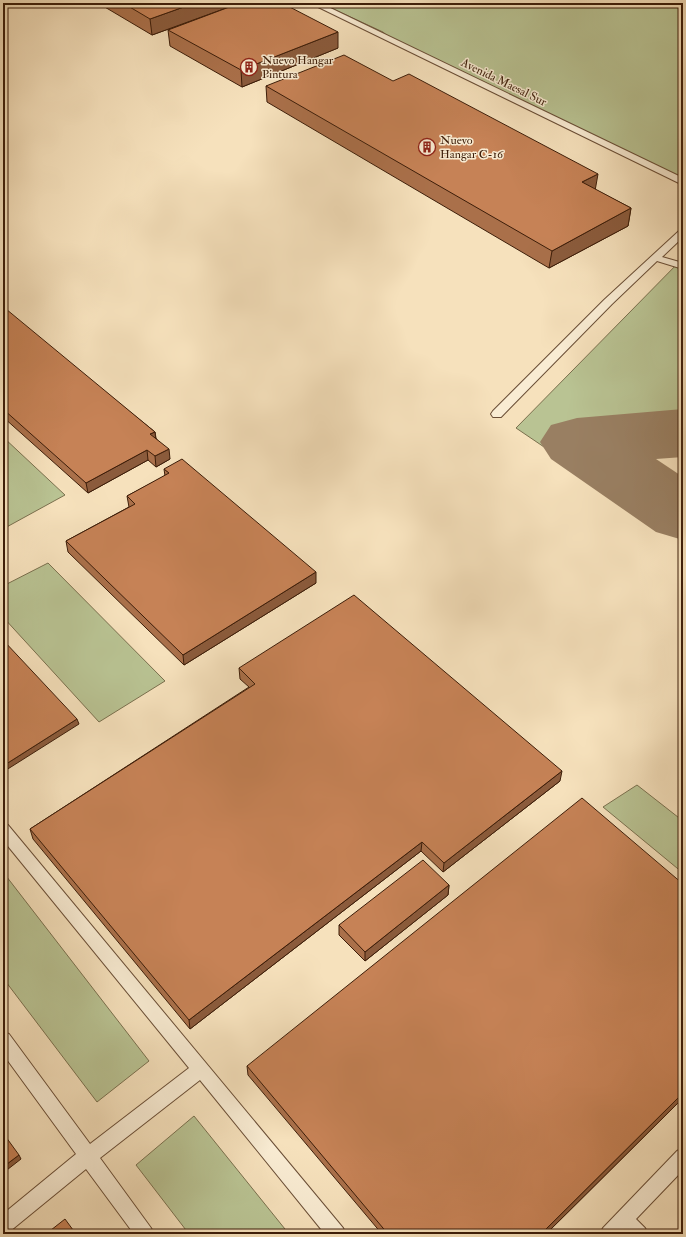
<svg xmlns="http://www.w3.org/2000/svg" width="686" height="1237" font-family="'IM FELL Double Pica',serif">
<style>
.green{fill:#b9c393;stroke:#7a704e}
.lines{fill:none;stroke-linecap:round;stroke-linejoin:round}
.taxiway{fill:#997f62;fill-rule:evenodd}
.service-casing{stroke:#6a4e36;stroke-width:2}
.service{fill:#f9ecd3;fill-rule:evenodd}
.wall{fill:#aa704a;stroke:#3c1d09}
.shaded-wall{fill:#8b5b3c;stroke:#3c1d09}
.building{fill:#c68256;stroke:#3c1d09}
.labels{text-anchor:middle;stroke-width:3;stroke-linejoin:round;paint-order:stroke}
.far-poi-label{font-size:12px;fill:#3c1d09;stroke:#f9ecd3;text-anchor:start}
.far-street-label{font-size:12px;fill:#3c1d09;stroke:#f9ecd3}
</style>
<rect width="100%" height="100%" fill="#f6e1bc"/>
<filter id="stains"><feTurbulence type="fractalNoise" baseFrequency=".005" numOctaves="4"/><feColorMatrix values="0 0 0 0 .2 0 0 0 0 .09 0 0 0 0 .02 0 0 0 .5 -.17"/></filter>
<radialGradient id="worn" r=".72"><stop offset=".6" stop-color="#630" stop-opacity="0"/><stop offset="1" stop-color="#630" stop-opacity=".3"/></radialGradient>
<g class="green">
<path d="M320,3H683V84L678,87L683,88V182L393,41L383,32Z"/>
<path d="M683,258V433L577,442L547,449L516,428Z"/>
<path d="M3,437L65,495L3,529Z"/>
<path d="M48,563L165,681L99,722L3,617V586Z"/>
<path d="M637,785L683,821V873L603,807Z"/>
<path d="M3,872L149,1061L97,1102L3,978Z"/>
<path d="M194,1116L289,1234H189L136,1165Z"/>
</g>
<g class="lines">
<path class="taxiway" d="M683,409V457L656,459L683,477V540L656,532L551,459L540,442L551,425L577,418Z"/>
<g class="service-casing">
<g id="service">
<path d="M310,3H320L683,178V185Z"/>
<path d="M683,229V237L662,257L683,263V269L657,261L612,304L501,417H493L491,414L493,411L604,300L680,230Z"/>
<path d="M3,823L8,825L343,1228L346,1234H325L200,1080L100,1158L151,1228L154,1234H134L86,1169L9,1232L3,1234V1214L76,1154L3,1054V1032L9,1034L90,1144L189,1068L3,840Z"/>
<path d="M683,1148V1170L636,1219L645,1228L648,1234H626L624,1232L622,1234H600L603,1228L677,1151Z"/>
</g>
</g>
<use href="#service" class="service"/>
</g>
<g class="wall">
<path d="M98,3H282L338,48L242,87L170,46L168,30L232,6L152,35Z"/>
<path d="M266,86L596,190L631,208L628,226L549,268L267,102Z"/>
<path d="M3,310L155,432L156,438L170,459L156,467L148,460L88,493L3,417Z"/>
<path d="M164,469L316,583L184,665L68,552L66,541L129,507L127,496L165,476Z"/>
<path d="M239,668L560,781L443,872L421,851L190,1029L33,839L30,829L249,687L240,679Z"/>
<path d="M683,884V1098L546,1234H382L248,1075L247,1066Z"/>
<path d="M449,885L448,895L365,961L339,935V925Z"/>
<path d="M678,1229L683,1234H675Z"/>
</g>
<g class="shaded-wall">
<path d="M195,3H240L152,35L150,19Z"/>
<path d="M338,32V48L242,87L241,70Z"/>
<path d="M598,174L595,191L582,182Z"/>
<path d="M631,208L628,226L549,268L552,251Z"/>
<path d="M155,432L156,442L150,434Z"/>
<path d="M169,449L170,459L156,467L155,456Z"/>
<path d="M147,450L148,460L88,493L86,483Z"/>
<path d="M316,572V583L184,665L183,655Z"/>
<path d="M77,719L79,724L3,772V766Z"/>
<path d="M562,771L560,781L443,872L444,863Z"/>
<path d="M422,842L421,851L190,1029L189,1020Z"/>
<path d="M449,885L448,895L365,961V952Z"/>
<path d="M683,1093V1098L546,1234H541Z"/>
<path d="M19,1155L21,1159L3,1173V1167Z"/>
</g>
<g class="building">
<path d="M123,3H195L150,19Z"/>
<path d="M240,3H282L338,32L241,70L168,30Z"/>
<path d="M344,55L393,81L409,74L598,174L582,182L631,208L552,251L266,86Z"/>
<path d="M6,309L155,432L150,434L169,449L155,456L147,450L86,483L3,409V310Z"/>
<path d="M182,459L316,572L183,655L66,541L135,504L127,496L169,473L164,469Z"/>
<path d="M354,595L562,771L444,863L422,842L189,1020L30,829L255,684L239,668Z"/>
<path d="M3,640L77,719L3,766Z"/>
<path d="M582,798L683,884V1093L541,1234H388L247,1066Z"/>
<path d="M423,860L449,885L365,952L339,925Z"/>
<path d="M3,1133L19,1155L3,1167Z"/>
<path d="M65,1219L76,1234H46Z"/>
<path d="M683,1224V1234L678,1229Z"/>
</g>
<defs>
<g id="building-ring" transform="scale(0.9)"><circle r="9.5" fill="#f9ecd3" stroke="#8f2418" stroke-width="1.5"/><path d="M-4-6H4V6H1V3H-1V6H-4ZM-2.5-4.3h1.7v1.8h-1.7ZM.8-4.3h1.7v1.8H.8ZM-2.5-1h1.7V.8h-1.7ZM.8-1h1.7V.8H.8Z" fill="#8f2418"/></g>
</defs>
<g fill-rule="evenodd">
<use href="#building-ring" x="249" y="67"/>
<use href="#building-ring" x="427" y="147"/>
</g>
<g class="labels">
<g class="far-poi-label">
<text x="262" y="64">Nuevo Hangar<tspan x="262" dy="14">Pintura</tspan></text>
<text x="440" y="144">Nuevo<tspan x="440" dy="14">Hangar C-16</tspan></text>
</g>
<g class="far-street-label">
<text transform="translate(504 82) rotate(26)" y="4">Avenida Maesal Sur</text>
</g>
</g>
<rect width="686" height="1237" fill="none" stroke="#f6e1bc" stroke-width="16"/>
<rect x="4" y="4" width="678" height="1229" fill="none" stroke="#3c1d09" stroke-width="2"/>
<rect x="8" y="8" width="670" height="1221" fill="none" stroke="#3c1d09"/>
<rect width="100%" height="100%" filter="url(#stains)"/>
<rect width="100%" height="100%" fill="url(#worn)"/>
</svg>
